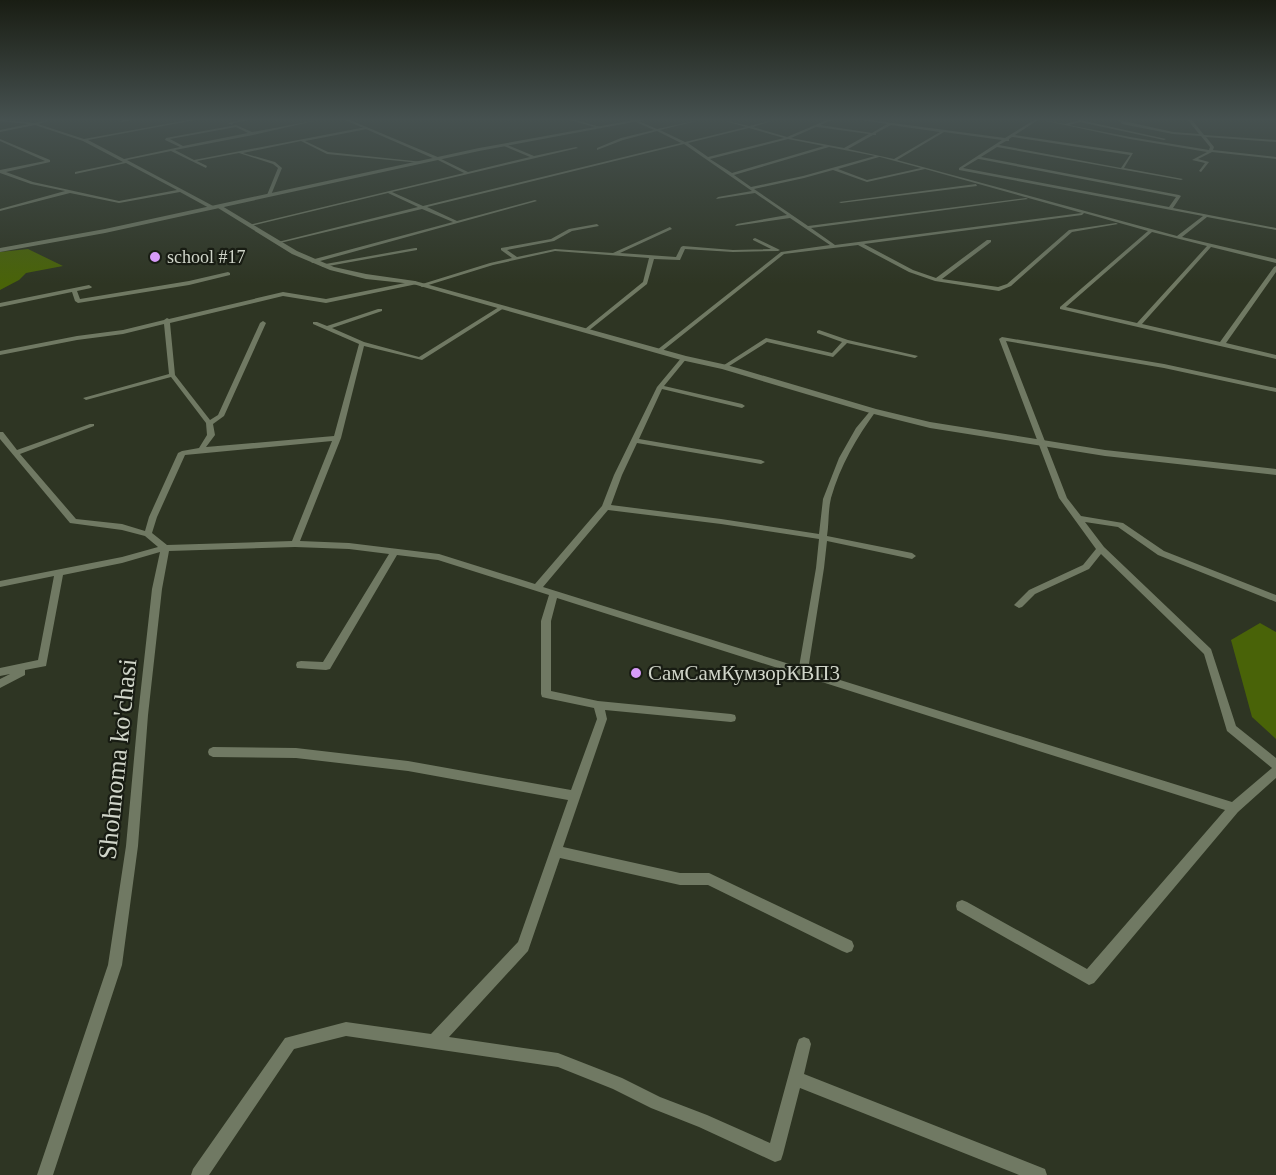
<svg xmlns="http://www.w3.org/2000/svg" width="1276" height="1175" font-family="'Times New Roman',serif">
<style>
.green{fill:#496308}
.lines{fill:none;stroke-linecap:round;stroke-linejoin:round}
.minor{fill:#707963;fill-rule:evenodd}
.tertiary{fill:#707963;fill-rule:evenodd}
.secondary{fill:#707963;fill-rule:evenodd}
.poi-dot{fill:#d79bf9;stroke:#181c13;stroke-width:2}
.labels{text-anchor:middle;stroke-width:4.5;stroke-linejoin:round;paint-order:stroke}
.far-poi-label{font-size:18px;fill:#d0d5c9;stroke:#181c13;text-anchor:start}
.poi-label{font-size:21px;fill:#d0d5c9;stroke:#181c13;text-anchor:start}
.near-street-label{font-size:26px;fill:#d0d5c9;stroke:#181c13}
</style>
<rect width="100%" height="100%" fill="#2e3523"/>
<g class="green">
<path d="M28,249L63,266L26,273L19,280L0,290V252Z"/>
<path d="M1260,623L1276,632V739L1252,717L1231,640Z"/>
</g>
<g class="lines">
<g class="minor">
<path d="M0,120L35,123L50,120L38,124L84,139L188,120H195L88,140L124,159L180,147L165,140L166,138L236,125L252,132L318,120L253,135L175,150L194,160L366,127L367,129L305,141L328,152L423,162L421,163L327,154L301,141L243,153L275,162L282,168L271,195L269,196L267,195L278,168L273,164L239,153L197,161L207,166L206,168L171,151L127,160L215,207V209H211L180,192L119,203L70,193L0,211V209L65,191L31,184L0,173V170L45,161L0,141V139L50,160V162L6,172L33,182L119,201L177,190L126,163L75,174V172L123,162L83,141L35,125L0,132V130L29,124L0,121ZM236,127L248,133L183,146L170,139Z"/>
<path d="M123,120H132L122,122L120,121Z"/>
<path d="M242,120H249L233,123L232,125L228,123Z"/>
<path d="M570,120H575L600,127L598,128Z"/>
<path d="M636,120L657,129L700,120L660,130L685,142L746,127L722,120L749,126L774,120L753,127L787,137L827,120H832L820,125L872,133L887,124L862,120H870L1005,138L1034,120H1038L1015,135L1133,153L1124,168L1183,179L1181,180L997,147L981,157L1179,195L1181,196L1173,208L1276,228V230L1207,217L1182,237L1276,259V263L1211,247L1142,324L1220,342L1274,267L1276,266V272L1226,343L1276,355V359L1060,309V307L1148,231L1084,213L1082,215L864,244L913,270L936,278L987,240H991V242L942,279L998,287L1007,284L1069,230L1116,223L1118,224L1072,232L1011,286L999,291L935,281L909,272L858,245L784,254L661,352H657V350L781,252L830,245L790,218L735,226L737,224L787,215L755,193L716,199L718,197L752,191L684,144L427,207L457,221L535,200L537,201L313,263L311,262V260L453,222L422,209L280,243L278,242L418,207L388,193L251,226L249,225L464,173L436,159L437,157L468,172L530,157L504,146L505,144L534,156L576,147L578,148L392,192L423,206L681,143L657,131L623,140L597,150V148L621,138L654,130L636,122ZM891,125L940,132L894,159L848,149L873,135H876V133ZM816,127H817L869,134L844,148L791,138ZM749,128L784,138L708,157L688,143ZM944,132L1002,140L959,168V170L1203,216L1177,236L897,160ZM1012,137H1013L1130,155L1121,168L999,145L1006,141H1009V139ZM788,139L824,146L732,173L710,159ZM829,147L875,156L803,176L751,187L734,175ZM879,157H880L921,168L867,180L838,169ZM978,159H979L1176,197L1169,207L963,168ZM925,169L1082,213L835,245L811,228L1028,199L1026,198L808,226L754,189L804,178L833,170L867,182ZM1152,232L1207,246L1137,323L1066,307Z"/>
<path d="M1042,120L1065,124L1080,120L1166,139L1164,140L1080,122L1069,125L1130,137L1209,150L1210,147L1201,136L1173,134L1122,124L1119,120L1173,132L1199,134L1188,120H1192L1204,135L1276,140V142L1206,137L1214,147L1213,150L1276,157V159L1212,152L1198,159L1209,162L1201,172L1199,171L1205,163L1192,160L1207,152L1130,139Z"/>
<path d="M976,184L977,186L841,203L839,202Z"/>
<path d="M597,224L599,226L572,231L554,241L507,250L517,257L555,249L613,253L670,227L672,229L620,253L676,257L681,247L683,246L733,250L771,249L753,240V239L755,238L780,250L778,251L733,252L685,249L680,260L654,259L647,284L587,332L585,331V329L643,282L649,258L555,251L493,265L422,287L419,285L490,263L512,258L501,250V248L551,239L569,229Z"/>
<path d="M415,248H417V250L323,267L320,265Z"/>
<path d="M228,272L230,273V275L189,285L78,303L75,301L72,292L0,307V303L89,285L92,287L91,288L77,291L80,299L189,281Z"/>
<path d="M415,281L418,283L417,284L326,303L283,296L170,323L175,375L210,420L218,415L260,323L263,321L266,323L224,416L213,424L215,435L206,447L334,436L359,344L313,324V322H317L327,326L378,309H382V311L332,328L364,342L419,357L499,307L504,308L422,360L364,346L341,438L300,541L349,543L439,554L535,584L602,506L614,475L657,387L682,357L684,356L687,358L664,386L742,404L745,406L742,408L662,389L639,439L761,460L765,462L761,464L637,443L622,475L611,505L721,519L819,534L823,499L839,458L856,428L871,410H875L876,411C857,437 840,466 831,498C828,510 829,524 827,536L912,553L916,556L912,559L827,541L824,568L808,670L1232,802L1272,768L1227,731L1204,654L1101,554L1089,569L1035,594L1022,607L1019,608L1014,605L1029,590L1083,565L1096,549L1059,498L999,339L1002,337L1164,364L1276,388V392L1164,368L1006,341L1067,498L1081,516L1123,523L1164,551L1276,595V602L1158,555L1118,527L1085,522L1104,547L1211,649L1236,726L1276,758V778L1238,812L1094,983L1089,985L957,910L956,906L957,902L962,900L967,902L1087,969L1225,810L557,598L551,621V691L598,701L731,714L735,715L736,718L735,721L731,722L605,710L607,719L563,847L680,873H709L852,941L854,946L852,951L847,953L842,951L708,885H680L560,858L528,951L449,1037L558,1053L622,1078L660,1097L707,1115L770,1143L797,1044L799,1039L804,1037L809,1039L811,1044L804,1074L1045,1169L1047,1175H1019L800,1088L783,1154L781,1160L775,1162L699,1127L651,1108L613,1089L558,1067L346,1036L294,1049L209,1175H191L193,1169L285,1038L346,1022L431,1034L518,942L568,800L408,771L296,758L213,757L209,755L208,752L209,749L213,747L296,748L408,761L571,790L597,719L594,708L546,698L542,697L541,694V621L549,595L438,560L397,555L330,669L326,670L297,668L296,665L297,662L301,661L323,662L389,554L349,549L295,547L169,551L162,589L148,715L138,846L122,965L53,1175H37L108,965L126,846L138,715L152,589L160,552L122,563L63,575L46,666L25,670V675L0,688V679L10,674L0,676V668L38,660L54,576L0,587V581L122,557L158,547L145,536L122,530L70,523L0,439V432H3L17,450L90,424H94V426L20,454L76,519L122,524L145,531L149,517L178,453L182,451L199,448L207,435L206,423L171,377L86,400L83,398L169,374L164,324L123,334L77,340L0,355V351L77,336L123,330L164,320L167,318L169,319L283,292L326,299ZM332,441L292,541L167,545L152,533L157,517L185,455ZM608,510L721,524L819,539L816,568L799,667L543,587Z"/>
<path d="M819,330L848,340L918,356L915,358L847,343L833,357L767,342L726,368L721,367L766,338L832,353L842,342L817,333V331Z"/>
</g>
<g class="tertiary">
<path d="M345,120H350L440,158L435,159Z"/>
<path d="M218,206H222L297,251L334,267L366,274L415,281L686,356L727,365L876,409L930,422L1105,450L1276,469V475L1105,456L930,428L870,413L722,369L681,360L413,284L366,279L330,270L292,254L218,208Z"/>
</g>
<path class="secondary" d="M634,120H644L479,151L105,233L0,252V248L105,229L479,148Z"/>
</g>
<linearGradient id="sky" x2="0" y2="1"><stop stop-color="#191d13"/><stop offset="0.42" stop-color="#465150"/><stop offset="1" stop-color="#465150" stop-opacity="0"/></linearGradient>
<rect width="1276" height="284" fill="url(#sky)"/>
<g class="poi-dot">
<circle cx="155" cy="257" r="6"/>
<circle cx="636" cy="673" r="6"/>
</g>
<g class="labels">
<g class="far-poi-label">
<text x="167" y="263">school #17</text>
</g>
<g class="poi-label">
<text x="648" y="680">СамСамКумзорКВП3</text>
</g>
<g class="near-street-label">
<text transform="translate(117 759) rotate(-84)" y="9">Shohnoma ko'chasi</text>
</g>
</g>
</svg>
